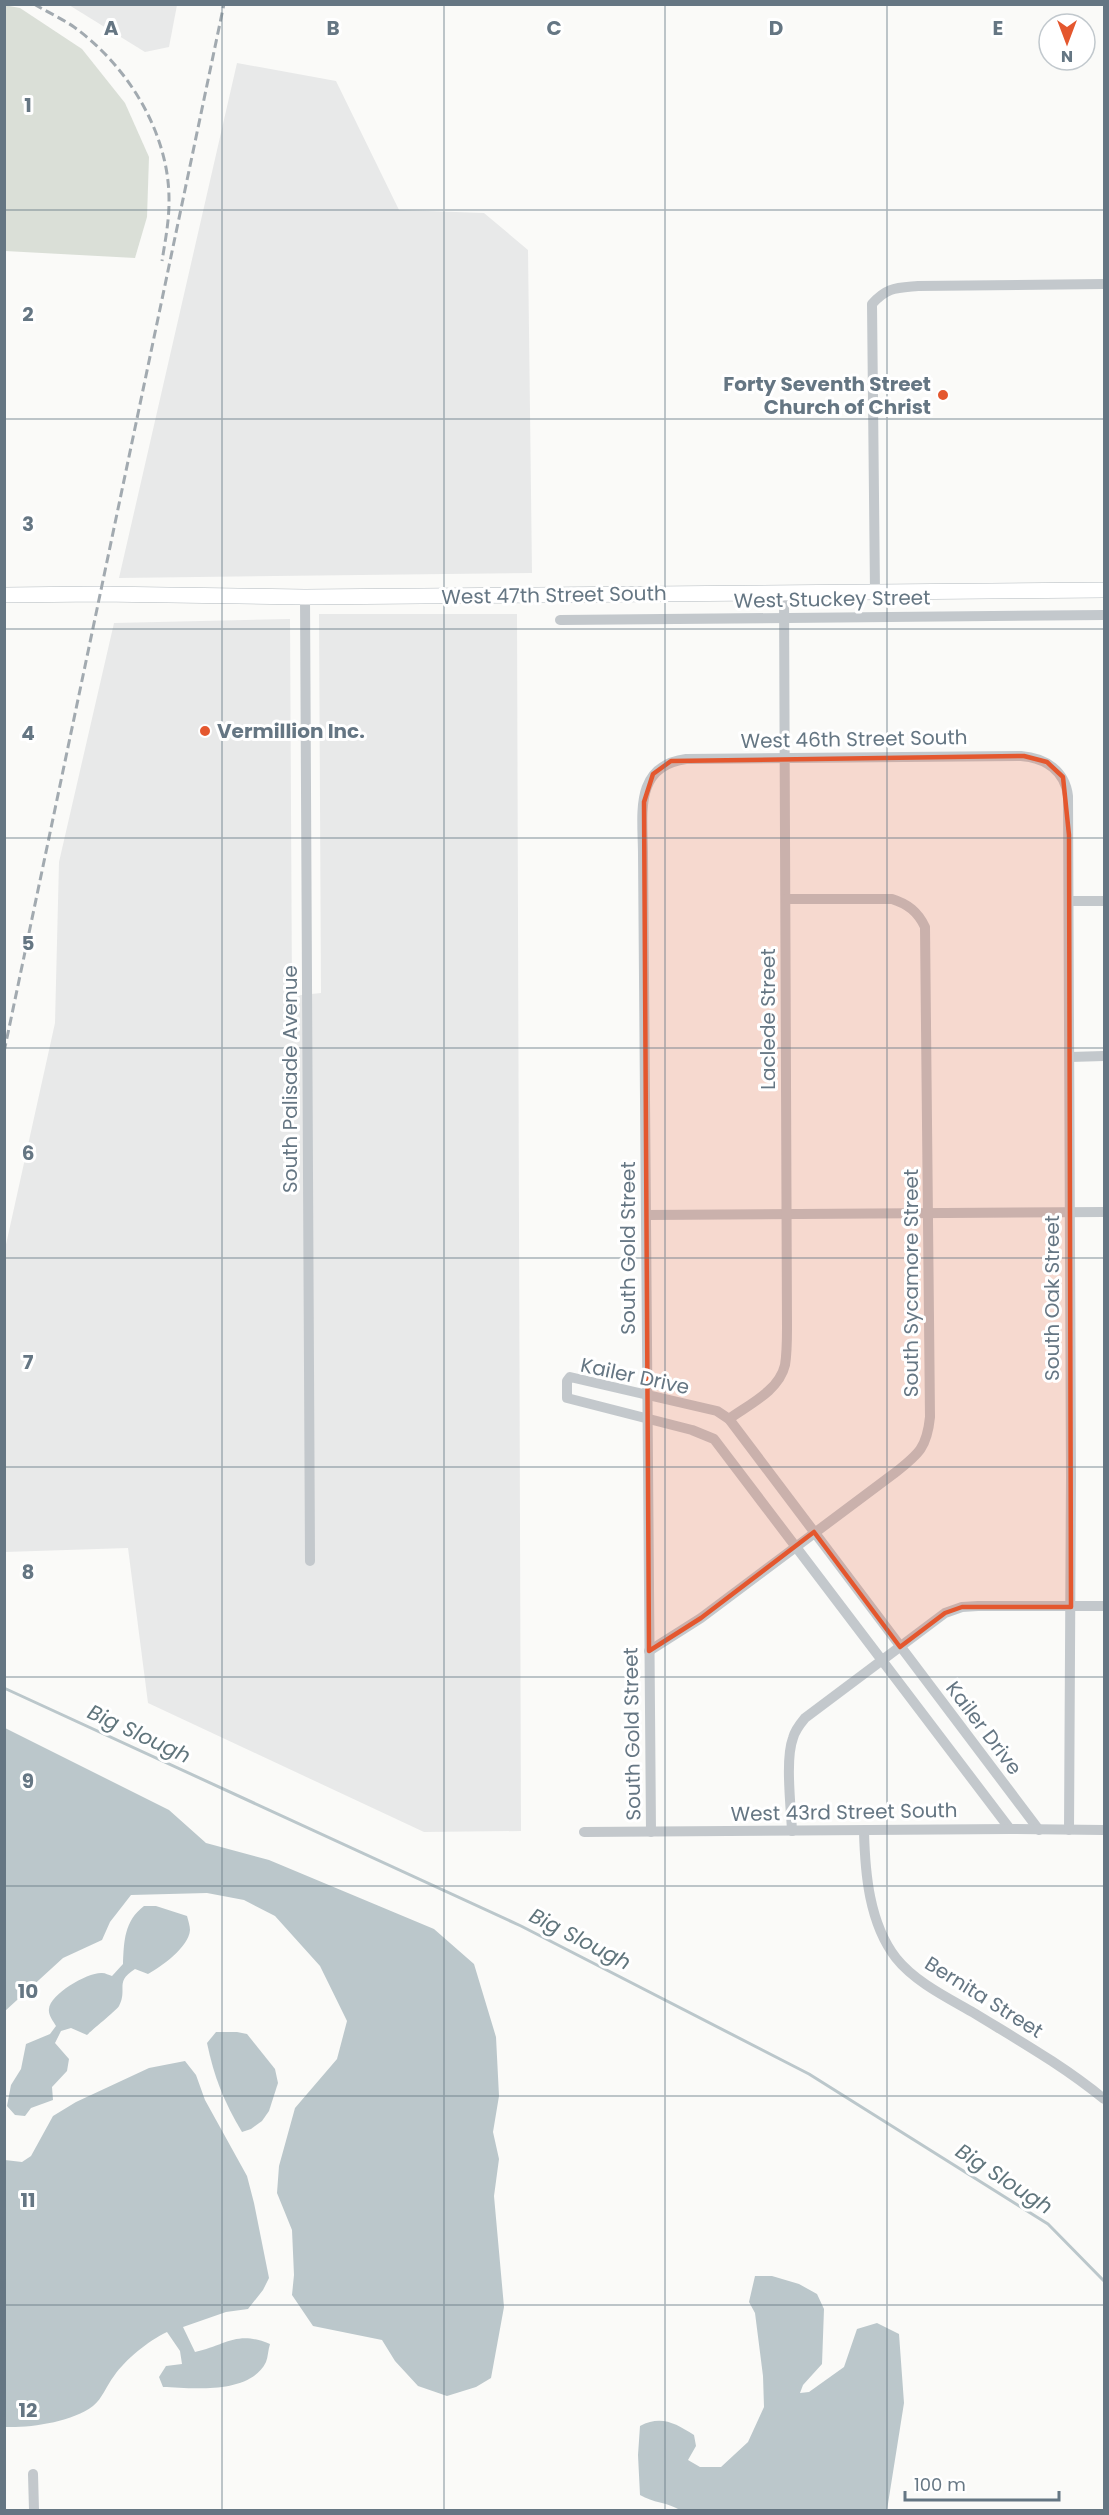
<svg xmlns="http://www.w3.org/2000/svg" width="1109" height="2515" font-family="Poppins,sans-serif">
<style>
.built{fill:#e8e9e9}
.green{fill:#dadfd7}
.water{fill:#bbc7cb}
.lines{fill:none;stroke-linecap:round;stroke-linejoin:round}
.stream{stroke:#bbc7cb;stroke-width:3}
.secondary-casing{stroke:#b3babf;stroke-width:16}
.street{stroke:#c3c8cc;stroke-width:10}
.secondary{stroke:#fff;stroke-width:15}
.rail{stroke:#a2aab0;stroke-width:3;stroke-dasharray:9 4.5;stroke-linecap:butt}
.marked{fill:#e4572e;fill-opacity:0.2;stroke:#e4572e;stroke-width:4.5;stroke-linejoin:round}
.grid{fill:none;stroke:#657683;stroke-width:1.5;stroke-opacity:0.55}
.poi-dot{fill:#e4572e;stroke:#fff;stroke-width:2}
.labels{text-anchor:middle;stroke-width:6;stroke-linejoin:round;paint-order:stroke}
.poi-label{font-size:20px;font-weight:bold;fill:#657683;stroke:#fff;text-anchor:end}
.street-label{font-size:20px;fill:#657683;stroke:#fff}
.water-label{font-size:21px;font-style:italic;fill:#60757c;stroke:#fff}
.grid-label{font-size:20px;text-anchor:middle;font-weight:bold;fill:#657683;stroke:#fff;stroke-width:6;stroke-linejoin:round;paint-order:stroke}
</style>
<rect width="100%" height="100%" fill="#fafaf8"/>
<g class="built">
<path d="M69,5H177L169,47L145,52Z"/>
<path d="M237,63L336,81L399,210L484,213L528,250L532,573L119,578Z"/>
<path d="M319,614H517L521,1831L424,1832L148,1703L128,1548L5,1552V1249L55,1023L59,862L114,623L290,619L292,996L321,993Z"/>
</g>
<path class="green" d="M4,5L20,8L82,49L125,103L149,157L147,217L135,258L5,251Z"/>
<g class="water">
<path d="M5,1728L169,1810L206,1843L269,1860L434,1929L474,1964L496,2037L499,2096L493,2132L499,2159L494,2196L504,2307L491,2378L476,2387L447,2396L418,2386L395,2361L382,2340L313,2326L292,2295L294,2275L292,2230L277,2193L279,2166L295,2108L337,2059L347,2021L320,1966L275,1916L244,1900L207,1893L131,1895L110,1922L102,1940L63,1958L5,2011Z"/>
<path d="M144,1906H156L187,1916C188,1920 190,1926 190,1930C189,1947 161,1967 148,1974L135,1969C114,1982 128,1989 119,2006C118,2009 93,2029 87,2035L71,2028L61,2031L55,2043L69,2059L67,2071L52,2087L53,2100L31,2108L25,2116L15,2115L7,2106L11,2085L21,2069L26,2044L50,2034L56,2026C53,2021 48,2015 49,2009C50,1994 88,1972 102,1973C106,1973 108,1975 112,1976L123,1964C124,1942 124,1921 144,1906Z"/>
<path d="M216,2032H237L247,2034L275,2069L278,2083L269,2111L262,2121L251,2129L242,2132C224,2102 214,2077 207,2043Z"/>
<path d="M185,2061L196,2075L205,2100L247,2176L254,2203L269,2278L263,2290L248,2309L226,2312L183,2327L195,2352C226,2345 237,2330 270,2344C268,2350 268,2357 266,2362C250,2395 192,2388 163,2387L159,2377L166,2366L182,2364L180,2351L167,2332C148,2341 126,2359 114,2376C107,2385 102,2399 93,2406C72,2422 30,2428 5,2427V2160L22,2162L31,2156L53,2116L76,2102L149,2068Z"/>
<path d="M755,2276H772L799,2284L817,2294L824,2309L822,2364L803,2385L800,2393L809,2392L844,2367L857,2329L877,2323L899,2334L904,2403L887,2510H680C667,2502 653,2503 640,2495L638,2455L640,2426C661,2415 675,2423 694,2435L696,2446L688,2460L700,2467H721L748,2442L764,2407L763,2376L755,2313L749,2302Z"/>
</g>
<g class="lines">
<path class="stream" d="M4,1688L521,1926L809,2074L1048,2224L1104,2281"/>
<g class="secondary-casing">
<path id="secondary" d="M4,595L99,594L305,597L1104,590"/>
</g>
<g class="street">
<path d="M875,592L872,304C887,287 896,288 918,286L1104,284"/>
<path d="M305,597L310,1561"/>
<path d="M560,620L1104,615"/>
<path d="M1069,901H1104"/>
<path d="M1070,1057L1104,1056"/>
<path d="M646,1215L1104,1212"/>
<path d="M729,1419C748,1405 779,1391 785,1365C787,1353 787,1340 787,1328L784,593"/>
<path d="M649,1651L701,1618L896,1472C919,1454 927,1447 930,1417L925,927C918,912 908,904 892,899H786"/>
<path d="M1010,1829L714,1439L692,1430L567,1398V1381L570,1377L717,1411L729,1419L1039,1830"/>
<path d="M792,1831C791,1807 785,1759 793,1738C795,1730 800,1724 805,1718L945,1613L962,1607L978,1606H1104"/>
<path d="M864,1831C865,1873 869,1923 896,1958C915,1982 948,1998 974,2013C1018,2040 1064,2066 1104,2099"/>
<path d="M584,1832L1010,1829L1104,1830"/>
<path d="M651,1832L643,855C643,815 633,766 686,759L1021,756C1046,758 1065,771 1068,796L1071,1476L1069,1830"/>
<path d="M33,2474L34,2510"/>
</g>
<use href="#secondary" class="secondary"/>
<g class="rail">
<path d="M34,4C47,12 61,18 74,27C128,66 170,134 169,202C169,222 165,242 162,261"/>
<path d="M4,1052L224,4"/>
</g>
</g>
<path class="marked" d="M1024,756L1047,762L1063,777L1069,835L1071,1607H962L945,1613L900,1647L814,1532L701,1618L649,1651L644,802L653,774L671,761Z"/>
<path class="grid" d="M222,4V2510M444,4V2510M665,4V2510M887,4V2510M4,210H1104M4,419H1104M4,629H1104M4,838H1104M4,1048H1104M4,1258H1104M4,1467H1104M4,1677H1104M4,1886H1104M4,2096H1104M4,2305H1104"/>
<g class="poi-dot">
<circle cx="943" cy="395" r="6"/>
<circle cx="205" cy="731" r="6"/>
</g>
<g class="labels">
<g class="poi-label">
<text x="931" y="391">Forty Seventh Street<tspan x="931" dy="23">Church of Christ</tspan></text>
<text x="217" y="738" text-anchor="start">Vermillion Inc.</text>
</g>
<g class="street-label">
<text transform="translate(554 595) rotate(-1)" y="7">West 47th Street South</text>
<text transform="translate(832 599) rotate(-1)" y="7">West Stuckey Street</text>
<text transform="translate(854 739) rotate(-1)" y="7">West 46th Street South</text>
<text transform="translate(768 1019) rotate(-90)" y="7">Laclede Street</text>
<text transform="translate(290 1079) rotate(-90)" y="7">South Palisade Avenue</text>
<text transform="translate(628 1248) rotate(-90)" y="7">South Gold Street</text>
<text transform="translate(911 1283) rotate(-90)" y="7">South Sycamore Street</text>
<text transform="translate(1052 1298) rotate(-90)" y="7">South Oak Street</text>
<text transform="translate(635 1376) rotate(12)" y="7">Kailer Drive</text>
<text transform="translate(984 1728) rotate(53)" y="7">Kailer Drive</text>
<text transform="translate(632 1734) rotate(-91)" y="7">South Gold Street</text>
<text transform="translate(844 1812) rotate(-1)" y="7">West 43rd Street South</text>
<text transform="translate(984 1997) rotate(32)" y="7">Bernita Street</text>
</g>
<g class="water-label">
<text transform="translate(139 1734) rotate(25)" y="7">Big Slough</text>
<text transform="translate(580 1939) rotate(27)" y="7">Big Slough</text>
<text transform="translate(1004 2179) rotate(33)" y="7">Big Slough</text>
</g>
</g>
<g class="grid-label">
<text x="111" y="35">A</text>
<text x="333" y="35">B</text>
<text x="554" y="35">C</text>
<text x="776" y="35">D</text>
<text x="998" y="35">E</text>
<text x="28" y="112">1</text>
<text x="28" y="321">2</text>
<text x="28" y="531">3</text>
<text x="28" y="740">4</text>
<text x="28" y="950">5</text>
<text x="28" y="1160">6</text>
<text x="28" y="1369">7</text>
<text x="28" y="1579">8</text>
<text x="28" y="1788">9</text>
<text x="28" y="1998">10</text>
<text x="28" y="2207">11</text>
<text x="28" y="2417">12</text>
</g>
<rect width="1109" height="2515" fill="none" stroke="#657683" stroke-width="12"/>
<g transform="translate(1067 42) rotate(180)"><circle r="28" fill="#ffffff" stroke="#c1c8cd" stroke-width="1.5"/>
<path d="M0-4.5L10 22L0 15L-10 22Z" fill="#e4572e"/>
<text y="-9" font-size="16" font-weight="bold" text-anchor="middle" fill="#657683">N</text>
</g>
<path d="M905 2491v9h154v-9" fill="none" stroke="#657683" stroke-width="3"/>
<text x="914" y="2491" font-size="18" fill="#657683" stroke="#ffffff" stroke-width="4.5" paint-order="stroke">100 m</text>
</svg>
